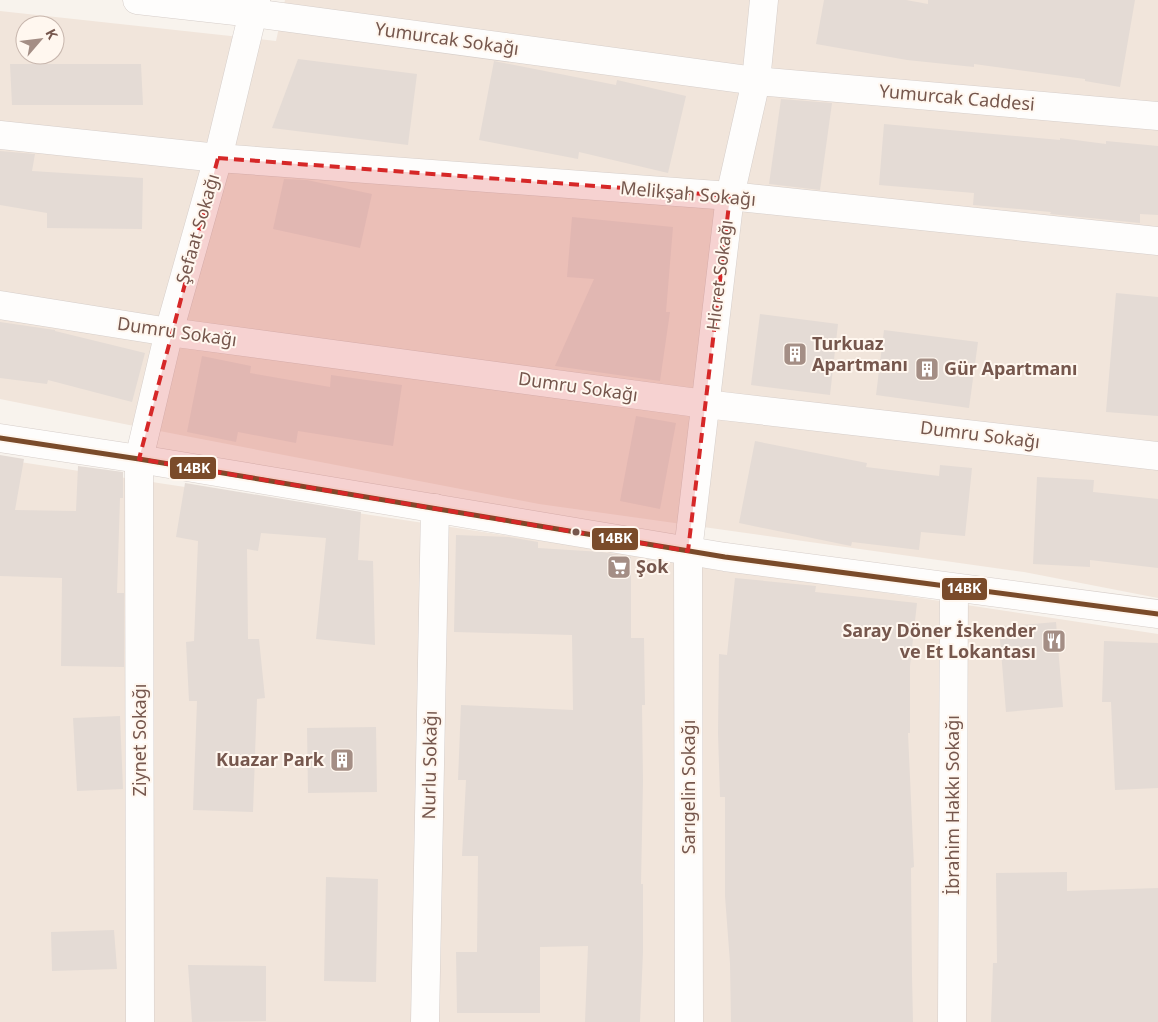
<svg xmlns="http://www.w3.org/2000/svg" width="1158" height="1022" font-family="'Noto Sans',sans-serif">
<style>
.residential{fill:#f1e5db;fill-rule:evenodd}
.building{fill:#e4dbd5}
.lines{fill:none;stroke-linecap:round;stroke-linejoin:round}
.minor-casing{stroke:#d6ceca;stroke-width:29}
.tertiary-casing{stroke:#d6ceca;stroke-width:29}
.minor{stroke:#fefdfc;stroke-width:28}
.tertiary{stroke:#fefdfc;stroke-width:28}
.bus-1-casing{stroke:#fff7ef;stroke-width:9}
.bus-1{stroke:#7a4b2a;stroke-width:5}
.marked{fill:#d62828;fill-opacity:0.2;stroke:#d62828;stroke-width:4;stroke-dasharray:10 6;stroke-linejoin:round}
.bus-dot{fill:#76574d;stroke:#fff7ef;stroke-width:2}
.labels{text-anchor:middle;stroke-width:4;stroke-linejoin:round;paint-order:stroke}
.street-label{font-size:18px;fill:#76574d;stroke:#fff7ef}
.poi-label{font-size:18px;font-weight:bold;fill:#76574d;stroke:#fff7ef;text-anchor:start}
.line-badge{stroke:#fff7ef;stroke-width:2}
.badge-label{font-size:14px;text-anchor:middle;font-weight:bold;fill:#fff}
</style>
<rect width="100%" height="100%" fill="#f8f3ed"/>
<g class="residential">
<path d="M285,0H1158V598L1024,572L539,504L149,429L0,399V11L276,41ZM25,25H55V55H25Z"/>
<path d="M0,459L1158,634V1022H0Z"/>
</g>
<g class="building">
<path d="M824,0H906L928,4V0H1135L1120,87L1085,81V79L974,64V67L907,60L816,44Z"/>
<path d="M298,59L417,74L408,145L272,128Z"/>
<path d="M494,61L616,85L617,80L686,96L668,173L579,152L578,159L479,140Z"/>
<path d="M10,64H141L143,105H12Z"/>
<path d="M781,99L832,103L820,190L769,184Z"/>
<path d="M884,124L1060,140V138L1106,144V141L1158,146V215L1140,214V223L1050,214L1051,212L973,205L974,193L879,185Z"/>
<path d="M0,151L35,154L32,171L143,178L142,229L47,228V213L0,205Z"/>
<path d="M284,179L307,180L372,194L360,248L273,229Z"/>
<path d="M572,217L673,227L666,312H670L660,381L555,366L594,279L567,277Z"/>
<path d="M1116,293L1158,297V416L1106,412Z"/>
<path d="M760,314L838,324L830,395L751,385Z"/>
<path d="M0,322L55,330V331L145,353L132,402L48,380L47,384L0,378Z"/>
<path d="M884,330L978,342L969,408L876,395Z"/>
<path d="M202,356L251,366L250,373L330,387L331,375L402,385L393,446L298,431L296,443L238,432L236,442L187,432Z"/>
<path d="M636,416L676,423L660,509L620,501Z"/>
<path d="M755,441L867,463L866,467L939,476L940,465L972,468L965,536L921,532L919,550L852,542L851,546L739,523Z"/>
<path d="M0,455L24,459L15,510L76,511L78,466L123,472V498H120L117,593H124V667L61,666L62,578L0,576Z"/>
<path d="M1037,477L1094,480L1093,492L1158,499V568L1090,560V567L1033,564Z"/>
<path d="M185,483L361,512L358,560L373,561L375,645L316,639L326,538L261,533L258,551L247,549L248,639H259L265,698L257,699L253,812L193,810L197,701H189L186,642L194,641L198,541L176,537Z"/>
<path d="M456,535L509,537L538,542V548L602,552L631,557V638H644L645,705H642L643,781L641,884H643V952L640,1022H585L588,946L540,947V1013H457L456,952H477L478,856H462L466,780H458L461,705L573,710L572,635L454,632Z"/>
<path d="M735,578L816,586L815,592L917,603L910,666V733H908L914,867L911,868L912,976L913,1022H731L730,963L725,896V797H720L718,733L719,654L727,655Z"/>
<path d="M1056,622L1063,707L1006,712L999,627Z"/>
<path d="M1104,641L1158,643V788L1115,790L1111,702H1102Z"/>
<path d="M120,716L123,789L77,791L73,718Z"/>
<path d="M376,727L377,792L308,793L307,728Z"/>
<path d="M1067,872V891L1158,888V1022H991L993,963H997L996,873Z"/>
<path d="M326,877L378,879L376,982L324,981Z"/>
<path d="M114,930L117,969L52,971L51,932Z"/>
<path d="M188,965L266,966V1021L192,1022Z"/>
</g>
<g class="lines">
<g class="minor-casing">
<g id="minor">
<path d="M137,0L253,13L756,81L1158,116"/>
<path d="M0,135L218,158L730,196L1158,241"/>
<path d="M0,305L169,332L705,404L1158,456"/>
<path d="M140,1022L139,459L169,332L218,158L256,0"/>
<path d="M425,1022L435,508"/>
<path d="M689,1022L688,551L730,196L756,81L764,0"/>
<path d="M952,1022L954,588"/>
</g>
</g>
<g class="tertiary-casing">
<path id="tertiary" d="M0,438L139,459L725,557L1158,614"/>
</g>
<use href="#minor" class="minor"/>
<use href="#tertiary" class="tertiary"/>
<g class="bus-1-casing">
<path id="bus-1" d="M0,438L139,459L725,557L1158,614"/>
</g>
<use href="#bus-1" class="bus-1"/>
</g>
<path class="marked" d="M218,158L730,196L688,551L139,459Z"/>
<defs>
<g id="building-square" transform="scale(1.25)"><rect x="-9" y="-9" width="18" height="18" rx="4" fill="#a48e85" stroke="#fff7ef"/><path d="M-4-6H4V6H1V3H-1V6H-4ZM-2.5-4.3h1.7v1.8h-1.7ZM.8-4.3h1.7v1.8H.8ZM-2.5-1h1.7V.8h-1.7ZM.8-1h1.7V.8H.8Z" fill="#fff"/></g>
<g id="supermarket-square" transform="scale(1.25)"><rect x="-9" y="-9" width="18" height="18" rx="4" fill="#a48e85" stroke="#fff7ef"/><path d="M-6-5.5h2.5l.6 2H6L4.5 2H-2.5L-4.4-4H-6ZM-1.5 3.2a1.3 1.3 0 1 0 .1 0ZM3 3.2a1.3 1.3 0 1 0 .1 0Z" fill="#fff"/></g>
<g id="restaurant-square" transform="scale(1.25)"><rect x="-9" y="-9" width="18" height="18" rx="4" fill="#a48e85" stroke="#fff7ef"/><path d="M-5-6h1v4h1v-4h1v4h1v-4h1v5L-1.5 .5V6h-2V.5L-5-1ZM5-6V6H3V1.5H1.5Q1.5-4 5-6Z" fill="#fff"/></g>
</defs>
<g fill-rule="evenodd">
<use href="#building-square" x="795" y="354"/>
<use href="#building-square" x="927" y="369"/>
<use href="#supermarket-square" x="619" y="567"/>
<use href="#restaurant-square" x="1054" y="641"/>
<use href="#building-square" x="342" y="760"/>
</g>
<circle class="bus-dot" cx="576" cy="532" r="4.5"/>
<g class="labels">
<g class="street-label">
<text transform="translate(447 39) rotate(8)" y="6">Yumurcak Sokağı</text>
<text transform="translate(957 98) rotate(5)" y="6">Yumurcak Caddesi</text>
<text transform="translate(688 194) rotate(5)" y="6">Melikşah Sokağı</text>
<text transform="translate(198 229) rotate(-74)" y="6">Şefaat Sokağı</text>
<text transform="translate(720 275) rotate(-83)" y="6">Hicret Sokağı</text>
<text transform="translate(177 332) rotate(8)" y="6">Dumru Sokağı</text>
<text transform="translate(578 387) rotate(8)" y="6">Dumru Sokağı</text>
<text transform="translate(980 435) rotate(7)" y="6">Dumru Sokağı</text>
<text transform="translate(140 740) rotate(-90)" y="6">Ziynet Sokağı</text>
<text transform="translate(430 765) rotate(-89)" y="6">Nurlu Sokağı</text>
<text transform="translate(689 787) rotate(-90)" y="6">Sarıgelin Sokağı</text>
<text transform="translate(953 805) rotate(-90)" y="6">İbrahim Hakkı Sokağı</text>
</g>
<g class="poi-label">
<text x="812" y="350">Turkuaz<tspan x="812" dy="21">Apartmanı</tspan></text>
<text x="944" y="375">Gür Apartmanı</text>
<text x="636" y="573">Şok</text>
<text x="1036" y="637" text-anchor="end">Saray Döner İskender<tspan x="1036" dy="21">ve Et Lokantası</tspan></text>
<text x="324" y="766" text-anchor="end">Kuazar Park</text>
</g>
</g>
<g class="line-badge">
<rect x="169" y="456" width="48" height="24" rx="5" fill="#7a4b2a"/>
<rect x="591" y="527" width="48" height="24" rx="5" fill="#7a4b2a"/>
<rect x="941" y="577" width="47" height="24" rx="5" fill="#7a4b2a"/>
</g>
<g class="badge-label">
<text x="193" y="473">14BK</text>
<text x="615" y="543">14BK</text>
<text x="964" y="593">14BK</text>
</g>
<g transform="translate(40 40) rotate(62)"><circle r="24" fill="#fff7ef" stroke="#c8b7ae"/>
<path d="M0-4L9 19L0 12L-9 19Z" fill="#a48e85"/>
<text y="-8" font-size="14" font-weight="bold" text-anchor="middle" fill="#76574d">K</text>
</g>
</svg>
